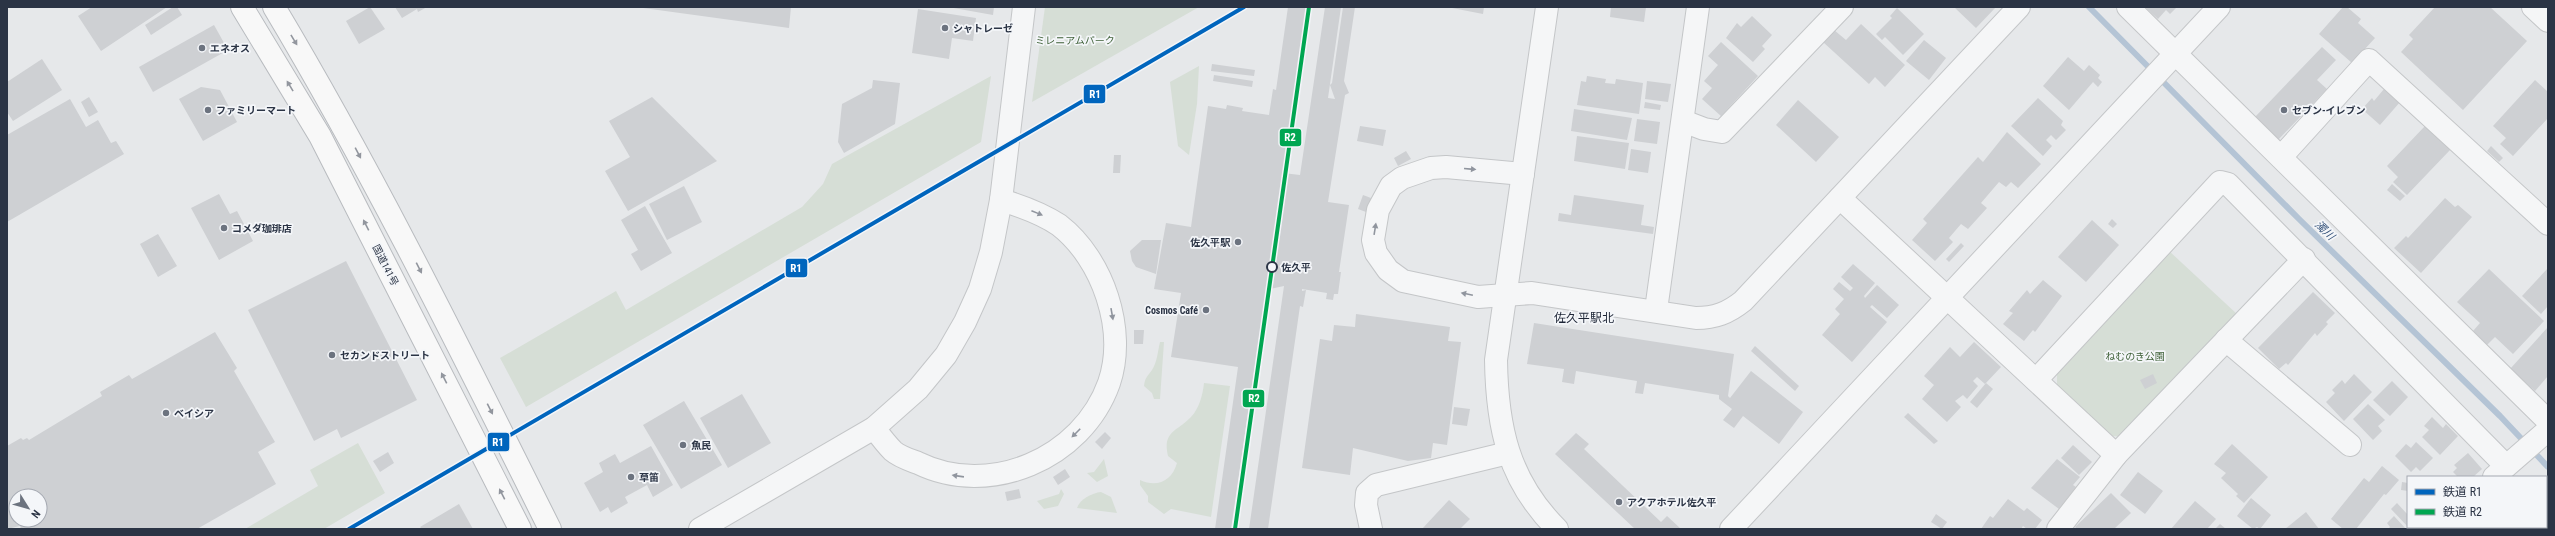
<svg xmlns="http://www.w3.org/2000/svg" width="2555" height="536" font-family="'Roboto Condensed','Noto Sans JP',sans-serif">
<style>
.green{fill:#d6ded6}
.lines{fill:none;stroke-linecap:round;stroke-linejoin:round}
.stream{stroke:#b4c4d5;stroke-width:6}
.building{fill:#ced0d3;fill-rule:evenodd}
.minor-casing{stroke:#c4c6c8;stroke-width:24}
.highway-casing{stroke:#b8bbbf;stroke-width:24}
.minor{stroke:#f5f6f7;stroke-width:22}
.highway{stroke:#f8f8f8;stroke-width:22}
.rail-1-casing{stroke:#f4f6f9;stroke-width:7}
.rail-2-casing{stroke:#f4f6f9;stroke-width:7}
.rail-1{stroke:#0065bd;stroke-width:4}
.rail-2{stroke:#00a651;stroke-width:4}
.oneway{fill:#92969e}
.oneway2{fill:#90959e}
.poi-dot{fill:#6c737f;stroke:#f4f6f9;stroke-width:1.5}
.stop-dot{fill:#f4f6f9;stroke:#2b3445;stroke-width:2}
.labels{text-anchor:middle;stroke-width:3.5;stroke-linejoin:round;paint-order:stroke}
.poi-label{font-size:10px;font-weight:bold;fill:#2b3445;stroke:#f4f6f9;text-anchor:start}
.park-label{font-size:10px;fill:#3f6138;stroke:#f4f6f9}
.street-label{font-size:10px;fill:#2b3445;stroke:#f4f6f9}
.stop-label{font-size:10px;font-weight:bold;fill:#2b3445;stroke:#f4f6f9;text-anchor:start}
.water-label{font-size:11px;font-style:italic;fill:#34527a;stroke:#f4f6f9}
.quarter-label{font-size:12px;fill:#1d2536;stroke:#f4f6f9}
.line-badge{stroke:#f4f6f9;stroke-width:1.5}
.badge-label{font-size:11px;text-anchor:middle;font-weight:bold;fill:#fff}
</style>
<rect width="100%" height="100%" fill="#e6e8ea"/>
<g class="green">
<path d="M1045,7H1199L1032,102Z"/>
<path d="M1199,66L1197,104L1189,155L1178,146L1170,82Z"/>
<path d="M991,76L981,142L526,407L500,358L616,291L626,310L802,207L823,184L832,164Z"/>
<path d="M2168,250L2238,315L2125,437L2112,436L2057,385V371Z"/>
<path d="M1160,342H1164L1160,399H1154L1152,393L1144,386C1145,377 1148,376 1152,370C1157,363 1158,350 1160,342Z"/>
<path d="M1204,383L1230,386L1211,517L1171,509L1164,514L1148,502V496L1140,485V480C1157,488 1172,481 1177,463L1168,456C1162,431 1178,431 1191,417C1199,409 1203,394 1204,383Z"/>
<path d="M358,443L385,493L324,529H245L318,486L310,470Z"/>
<path d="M1104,459L1108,476L1097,482L1087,473L1094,472Z"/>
<path d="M1061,489L1064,494L1058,506L1044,509L1037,501L1059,494Z"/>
<path d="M1101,492L1111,497L1117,513L1077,508C1080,499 1092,493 1101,492Z"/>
</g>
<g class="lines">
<path class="stream" d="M2089,7L2299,219L2500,416L2548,467"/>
</g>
<g class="building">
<path d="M92,7H167L101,51L78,16Z"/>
<path d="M173,7H177L182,15L151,35L145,25Z"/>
<path d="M370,7L385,29L359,44L346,21Z"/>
<path d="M395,7H427L418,12L417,9L402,18Z"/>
<path d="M636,7H791L789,28Z"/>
<path d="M948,7H994L993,15Z"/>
<path d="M1288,7H1307L1283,173L1300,175L1325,7H1341L1328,98L1335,99L1330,85L1332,83L1343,7H1355L1344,81L1349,93L1345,95L1328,202L1349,205L1339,272H1341L1338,294H1334L1333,300L1326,299L1327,293L1302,289V291L1306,290L1303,307L1300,306L1268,529H1249L1284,286L1266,290L1231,529H1215L1238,367L1171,357L1181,293L1154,289L1166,223L1191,227L1208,106L1226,109L1227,105L1243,108L1242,111L1269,115L1273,89L1276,90Z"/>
<path d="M1447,7H1484L1483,14Z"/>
<path d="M1611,7H1646L1644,22L1610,17Z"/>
<path d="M1954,7H1996L1976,28Z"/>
<path d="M2145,7H2177L2170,14L2166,10L2158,19Z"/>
<path d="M2343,7H2347L2361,19L2358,23L2375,38L2352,63L2319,34Z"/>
<path d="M2435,7H2490L2527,41L2463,110L2401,52L2413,39L2409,35Z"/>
<path d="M1897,8L1924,34L1903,55L1885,37L1882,40L1876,34L1892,18L1890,16Z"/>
<path d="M918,9L976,18L973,41L952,38L949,59L912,53Z"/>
<path d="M1752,16L1772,35L1762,46L1765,49L1753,62L1726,38L1737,23L1741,27Z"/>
<path d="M1861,24L1905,65L1885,87L1875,77L1869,84L1823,42L1834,30L1846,40Z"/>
<path d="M214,25L228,50L153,92L139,67Z"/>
<path d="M1924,40L1946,58L1929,80L1906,61Z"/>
<path d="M1721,42L1758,76L1721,116L1702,99L1712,88L1704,81L1718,65L1708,56Z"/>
<path d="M2322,47L2336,60L2317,80L2327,89L2278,140L2255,117Z"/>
<path d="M2068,57L2084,71L2089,65L2100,75L2098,78L2102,82L2098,87L2093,82L2069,110L2043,86Z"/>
<path d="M42,59L62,90L13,121L7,112V82Z"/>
<path d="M1212,64L1255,70L1254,76L1211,71Z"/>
<path d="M1214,75L1253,81L1252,87L1213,81Z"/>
<path d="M1587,76L1606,79L1605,83L1615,84L1616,79L1643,83L1639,114L1577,105L1581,81L1586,82Z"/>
<path d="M873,80L900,83L895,124L844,153L838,142L842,104L872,88Z"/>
<path d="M2535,80L2548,92V118L2513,156L2500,144L2506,138L2493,126Z"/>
<path d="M1647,81L1671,84L1668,102L1645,99Z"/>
<path d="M201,87L220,90L237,122L203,141L179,99Z"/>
<path d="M2384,89L2400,102L2380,125L2362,109L2372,98L2374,101Z"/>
<path d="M89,97L98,112L89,117L81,102Z"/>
<path d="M652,97L717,161L628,211L605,171L630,157L609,121Z"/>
<path d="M2038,98L2063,121L2061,125L2066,130L2056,140L2051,135L2046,140L2052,146L2043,156L2011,126Z"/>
<path d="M70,99L86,127L98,120L111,143L116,141L124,154L7,222V135Z"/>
<path d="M1798,100L1839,137L1816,162L1776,125Z"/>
<path d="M1645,102L1661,105L1660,110L1644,108Z"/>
<path d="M1574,109L1632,118L1627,140L1571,131Z"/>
<path d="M1637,119L1660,122L1657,144L1634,141Z"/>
<path d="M1360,126L1386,130L1383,146L1357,141Z"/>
<path d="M2425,126L2450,150L2407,195L2393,182L2398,177L2387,166Z"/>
<path d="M2007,132L2041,164L2018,188L2011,182L2006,187L1999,182L1981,203L1987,208L1968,229L1961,224L1949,238L1953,242L1935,261L1912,240L1927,223L1923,219L1978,157L1983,162Z"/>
<path d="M1577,136L1629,143L1625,169L1574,161Z"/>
<path d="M2491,146L2503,158L2499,162L2487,151Z"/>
<path d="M1631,149L1651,152L1648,173L1628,170Z"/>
<path d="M1406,151L1411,159L1398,166L1394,158Z"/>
<path d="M1114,155H1121L1120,173H1113Z"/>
<path d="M2392,184L2405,196L2400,201L2387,190Z"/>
<path d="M684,186L702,222L667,240L649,204Z"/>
<path d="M219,194L230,214L237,211L253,241L219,260L191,208Z"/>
<path d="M1363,195L1371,198L1366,212L1358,209Z"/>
<path d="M1574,195L1644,205L1641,225L1654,227L1653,234L1558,221L1559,213L1571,215Z"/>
<path d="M2445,198L2455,207L2458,205L2472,217L2421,273L2394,248L2406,236L2408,238Z"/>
<path d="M645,206L672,253L641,271L631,254L638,250L621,220Z"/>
<path d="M2112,219L2117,224L2113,228L2108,224Z"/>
<path d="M2092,220L2119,245L2086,282L2058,257Z"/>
<path d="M158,234L177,266L158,277L140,244Z"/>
<path d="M1142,240H1161L1156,274L1136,267L1132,261L1130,251Z"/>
<path d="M1961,243L1964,246L1949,262L1946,259Z"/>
<path d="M346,261L417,400L341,438L337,429L314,441L248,310Z"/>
<path d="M1853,264L1875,283L1864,296L1865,298L1877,285L1899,305L1887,318L1872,305L1870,307L1887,322L1852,362L1822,335L1840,314L1835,309L1844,299L1833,289L1839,282L1850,291L1853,288L1841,277Z"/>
<path d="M2548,268V306L2541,314L2522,296Z"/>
<path d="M2489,269L2544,321L2513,354L2495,337L2487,345L2473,331L2480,323L2457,302Z"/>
<path d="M2043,280L2062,296L2035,332L2033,330L2024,341L2003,324L2013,313L2009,311L2027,290L2030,294Z"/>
<path d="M2313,292L2335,313L2326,322L2328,324L2317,336L2315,333L2288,365L2286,363L2279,369L2258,348Z"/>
<path d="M1356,314L1450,327L1448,341L1461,342L1447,445L1433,443L1431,458L1408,461L1353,448L1350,475L1302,468L1320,339L1332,341L1334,325L1355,327Z"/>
<path d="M1534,323L1734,354L1728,396L1730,398L1751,371L1803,412L1779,444L1743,416L1734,428L1723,420L1732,409L1719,399V395L1645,383L1643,394L1635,393L1637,381L1576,371L1574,384L1562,382L1564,369L1527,364Z"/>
<path d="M2548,327V376L2535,391L2510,369Z"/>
<path d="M1134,330H1144L1143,344H1134Z"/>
<path d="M215,332L237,368L234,371L275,442L258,452L276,484L197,529H21L20,526L7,529V446L21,438L23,440L27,438L29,440L102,396L100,392L129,375L132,379ZM16,496H40V520H16Z"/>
<path d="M1974,342L2001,367L1985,384L1977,377L1973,381L1978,386L1967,399L1963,395L1955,401L1961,407L1947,422L1922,399L1934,385L1924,376L1950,347L1960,357Z"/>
<path d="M1755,346L1799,386L1795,391L1751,351Z"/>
<path d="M2153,374L2157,383L2145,389L2140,380Z"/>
<path d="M2354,374L2372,392L2344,421L2326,402L2335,393L2332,390L2342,380L2345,384Z"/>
<path d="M2392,381L2408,397L2390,416L2373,400Z"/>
<path d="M1986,383L1993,389L1977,408L1970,402Z"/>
<path d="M742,394L771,443L728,468L700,418Z"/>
<path d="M684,401L722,465L681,489L643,425Z"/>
<path d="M2368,404L2385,420L2378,426L2382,431L2373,440L2353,419Z"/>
<path d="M1454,407L1470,409L1467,426L1452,424Z"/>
<path d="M1908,413L1938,441L1934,444L1904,417Z"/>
<path d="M2432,417L2443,428L2446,424L2458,436L2440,455L2422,437L2429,430L2424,426Z"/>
<path d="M1105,432L1111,438L1102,449L1095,442Z"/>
<path d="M1576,433L1589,444L1584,449L1661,522L1667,516L1681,529H1635L1555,454Z"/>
<path d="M2416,442L2433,458L2420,471L2416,467L2411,472L2395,456L2406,444L2411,448Z"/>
<path d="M2232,444L2268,477L2244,503L2236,496L2238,494L2221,478L2226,473L2214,464Z"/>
<path d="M2073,445L2092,462L2079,475L2061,458Z"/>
<path d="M651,446L673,485L653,497L647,485L625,497L628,503L611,513L608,507L600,512L584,483L603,472L599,463L615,454L620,463Z"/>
<path d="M388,452L394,463L380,472L373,461Z"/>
<path d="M2468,453L2482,469L2473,477H2458L2453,472L2457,468L2454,465Z"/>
<path d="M2057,459L2080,477L2073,485L2076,487L2059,509L2031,488Z"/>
<path d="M2382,466L2399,480L2386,495L2384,494L2356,529H2343L2331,519L2364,478L2369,482Z"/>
<path d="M1065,469L1070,477L1058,485L1053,477Z"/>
<path d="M2138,472L2163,491L2145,514L2120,495Z"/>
<path d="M2402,482L2408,483V491L2401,490Z"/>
<path d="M1019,489L1021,498L1007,501L1005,492Z"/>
<path d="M2111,493L2131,513L2114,529H2077L2075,527Z"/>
<path d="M2251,498L2271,515L2260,529L2257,527L2253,529L2237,516Z"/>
<path d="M2008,499L2024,511L2027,508L2042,520L2035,529H2027L2023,526L2021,529H1981L1990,516L1993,518Z"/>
<path d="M2546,499L2548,501V521L2546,519Z"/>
<path d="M1449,500L1470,519L1460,529H1422Z"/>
<path d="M2195,501L2216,519L2207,529H2171Z"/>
<path d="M2397,503L2408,515V527L2391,509Z"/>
<path d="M459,504L473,529H422L420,527Z"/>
<path d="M2306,512L2319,529H2285Z"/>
<path d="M1936,514L1947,522L1942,529L1931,522Z"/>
<path d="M2394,516L2406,529H2388L2390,527L2387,523Z"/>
<path d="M2220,524L2226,529H2215Z"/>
<path d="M2408,527H2419L2421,529H2410Z"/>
<path d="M2509,527H2523L2521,529Z"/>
</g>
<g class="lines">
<g class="minor-casing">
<g id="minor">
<path d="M1547,7L1496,360C1497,427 1508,480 1557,529"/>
<path d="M2128,7L2548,421"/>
<path d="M2533,7L2548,21"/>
<path d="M1683,121L1704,129L1722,132L1842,7"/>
<path d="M2281,157L2369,60L2548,224"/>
<path d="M1523,174L1446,167L1431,168L1402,178L1391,186L1378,210L1373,240L1376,253L1388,270L1403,281L1478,297L1532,293L1696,318C1715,318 1728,313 1743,301L2019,7"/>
<path d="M1840,198L2116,455"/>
<path d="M1656,310L1698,7"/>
<path d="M2226,340L2350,445"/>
<path d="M2036,380L2220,182L2228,184L2506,466"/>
<path d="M874,428C880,436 886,444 893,451C900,457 910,460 918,463C989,498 1082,459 1109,383C1127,330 1103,259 1059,225C1041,213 1021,206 1001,200"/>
<path d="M2494,477L2548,430"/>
<path d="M2537,527L2538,529"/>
<path d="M700,529L874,428L918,389L946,355L965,322L980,289L991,252L1001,200L1024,7"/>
<path d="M1371,529L1366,505L1367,493L1376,485L1508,453"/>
<path d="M1731,529L2219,7"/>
<path d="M2058,529L2116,455L2304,259"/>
<path d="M2436,529L2438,527"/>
</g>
</g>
<g class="highway-casing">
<g id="highway">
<path d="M242,7L320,136L520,529"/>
<path d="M274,7C375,176 462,353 550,529"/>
</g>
</g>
<use href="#minor" class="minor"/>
<use href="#highway" class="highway"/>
<g class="rail-1-casing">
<path id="rail-1" d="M349,529L1244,7"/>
</g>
<g class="rail-2-casing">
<path id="rail-2" d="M1235,529L1309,7"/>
</g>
<use href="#rail-1" class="rail-1"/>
<use href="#rail-2" class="rail-2"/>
</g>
<defs><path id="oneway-solid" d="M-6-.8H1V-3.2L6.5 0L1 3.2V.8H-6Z"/></defs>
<g class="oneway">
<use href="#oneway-solid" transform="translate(294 40) rotate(59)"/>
<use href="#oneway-solid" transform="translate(290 86) rotate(-121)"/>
<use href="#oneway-solid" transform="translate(358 153) rotate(62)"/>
<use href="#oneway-solid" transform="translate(366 225) rotate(-117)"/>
<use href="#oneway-solid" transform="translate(419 268) rotate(63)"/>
<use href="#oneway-solid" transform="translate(444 378) rotate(-117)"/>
<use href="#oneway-solid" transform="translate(490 409) rotate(63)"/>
<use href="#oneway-solid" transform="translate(502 494) rotate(-117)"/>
</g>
<g class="oneway2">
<use href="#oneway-solid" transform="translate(1470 169) rotate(5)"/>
<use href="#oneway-solid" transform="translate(1037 213) rotate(22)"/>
<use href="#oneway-solid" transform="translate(1375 229) rotate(-81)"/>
<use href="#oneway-solid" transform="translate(1467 294) rotate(-168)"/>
<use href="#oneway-solid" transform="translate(1112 314) rotate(80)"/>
<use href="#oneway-solid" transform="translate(1076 433) rotate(135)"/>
<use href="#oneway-solid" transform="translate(958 476) rotate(-172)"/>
</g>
<g class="poi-dot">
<circle cx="945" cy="28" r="4"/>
<circle cx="202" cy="48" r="4"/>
<circle cx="208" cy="110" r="4"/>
<circle cx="2284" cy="110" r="4"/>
<circle cx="224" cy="228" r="4"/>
<circle cx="1238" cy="242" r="4"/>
<circle cx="1206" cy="310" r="4"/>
<circle cx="332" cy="355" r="4"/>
<circle cx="166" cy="413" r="4"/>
<circle cx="683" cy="445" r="4"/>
<circle cx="631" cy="477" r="4"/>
<circle cx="1619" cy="502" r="4"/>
</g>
<circle class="stop-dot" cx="1272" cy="267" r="5"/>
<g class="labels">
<g class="poi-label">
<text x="953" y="32">シャトレーゼ</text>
<text x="210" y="52">エネオス</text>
<text x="216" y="114">ファミリーマート</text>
<text x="2292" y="114">セブン-イレブン</text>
<text x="232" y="232">コメダ珈琲店</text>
<text x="1230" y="246" text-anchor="end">佐久平駅</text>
<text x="1198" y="314" text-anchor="end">Cosmos Café</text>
<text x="340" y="359">セカンドストリート</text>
<text x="174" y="417">ベイシア</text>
<text x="691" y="449">魚民</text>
<text x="639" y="481">草笛</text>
<text x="1627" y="506">アクアホテル佐久平</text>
</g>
<g class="park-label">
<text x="1075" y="44">ミレニアムパーク</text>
<text x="2135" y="360">ねむのき公園</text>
</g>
<g class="street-label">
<text transform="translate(386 265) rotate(63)" y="4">国道141号</text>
</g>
<g class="stop-label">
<text x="1281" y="271">佐久平</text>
</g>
<g class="water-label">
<text transform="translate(2325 230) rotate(44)" y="4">濁川</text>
</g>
<g class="quarter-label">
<text x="1584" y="322">佐久平駅北</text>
</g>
</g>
<g class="line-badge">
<rect x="1083" y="84" width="23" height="20" rx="4" fill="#0065bd"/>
<rect x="1279" y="128" width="23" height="19" rx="4" fill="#00a651"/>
<rect x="785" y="258" width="23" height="20" rx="4" fill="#0065bd"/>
<rect x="1242" y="389" width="23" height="19" rx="4" fill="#00a651"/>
<rect x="487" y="432" width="23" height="20" rx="4" fill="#0065bd"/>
</g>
<g class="badge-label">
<text x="1095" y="98">R1</text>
<text x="1290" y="141">R2</text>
<text x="796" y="272">R1</text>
<text x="1254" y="402">R2</text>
<text x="498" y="446">R1</text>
</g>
<rect width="2555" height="536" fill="none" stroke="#2b3445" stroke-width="16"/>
<rect x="2407" y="476" width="140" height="52" fill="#f4f6f9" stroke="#a4a8b1"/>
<rect x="2415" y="489" width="20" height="6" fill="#0065bd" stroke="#a4a8b1"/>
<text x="2443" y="496" font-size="12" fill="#2b3445">鉄道 R1</text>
<rect x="2415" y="509" width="20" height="6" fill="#00a651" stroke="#a4a8b1"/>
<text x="2443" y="516" font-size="12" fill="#2b3445">鉄道 R2</text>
<g transform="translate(28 508) rotate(127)"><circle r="19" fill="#f4f6f9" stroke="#a4a8b1"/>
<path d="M0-3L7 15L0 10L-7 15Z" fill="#6c737f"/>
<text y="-6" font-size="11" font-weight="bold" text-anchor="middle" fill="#2b3445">N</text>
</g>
</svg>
